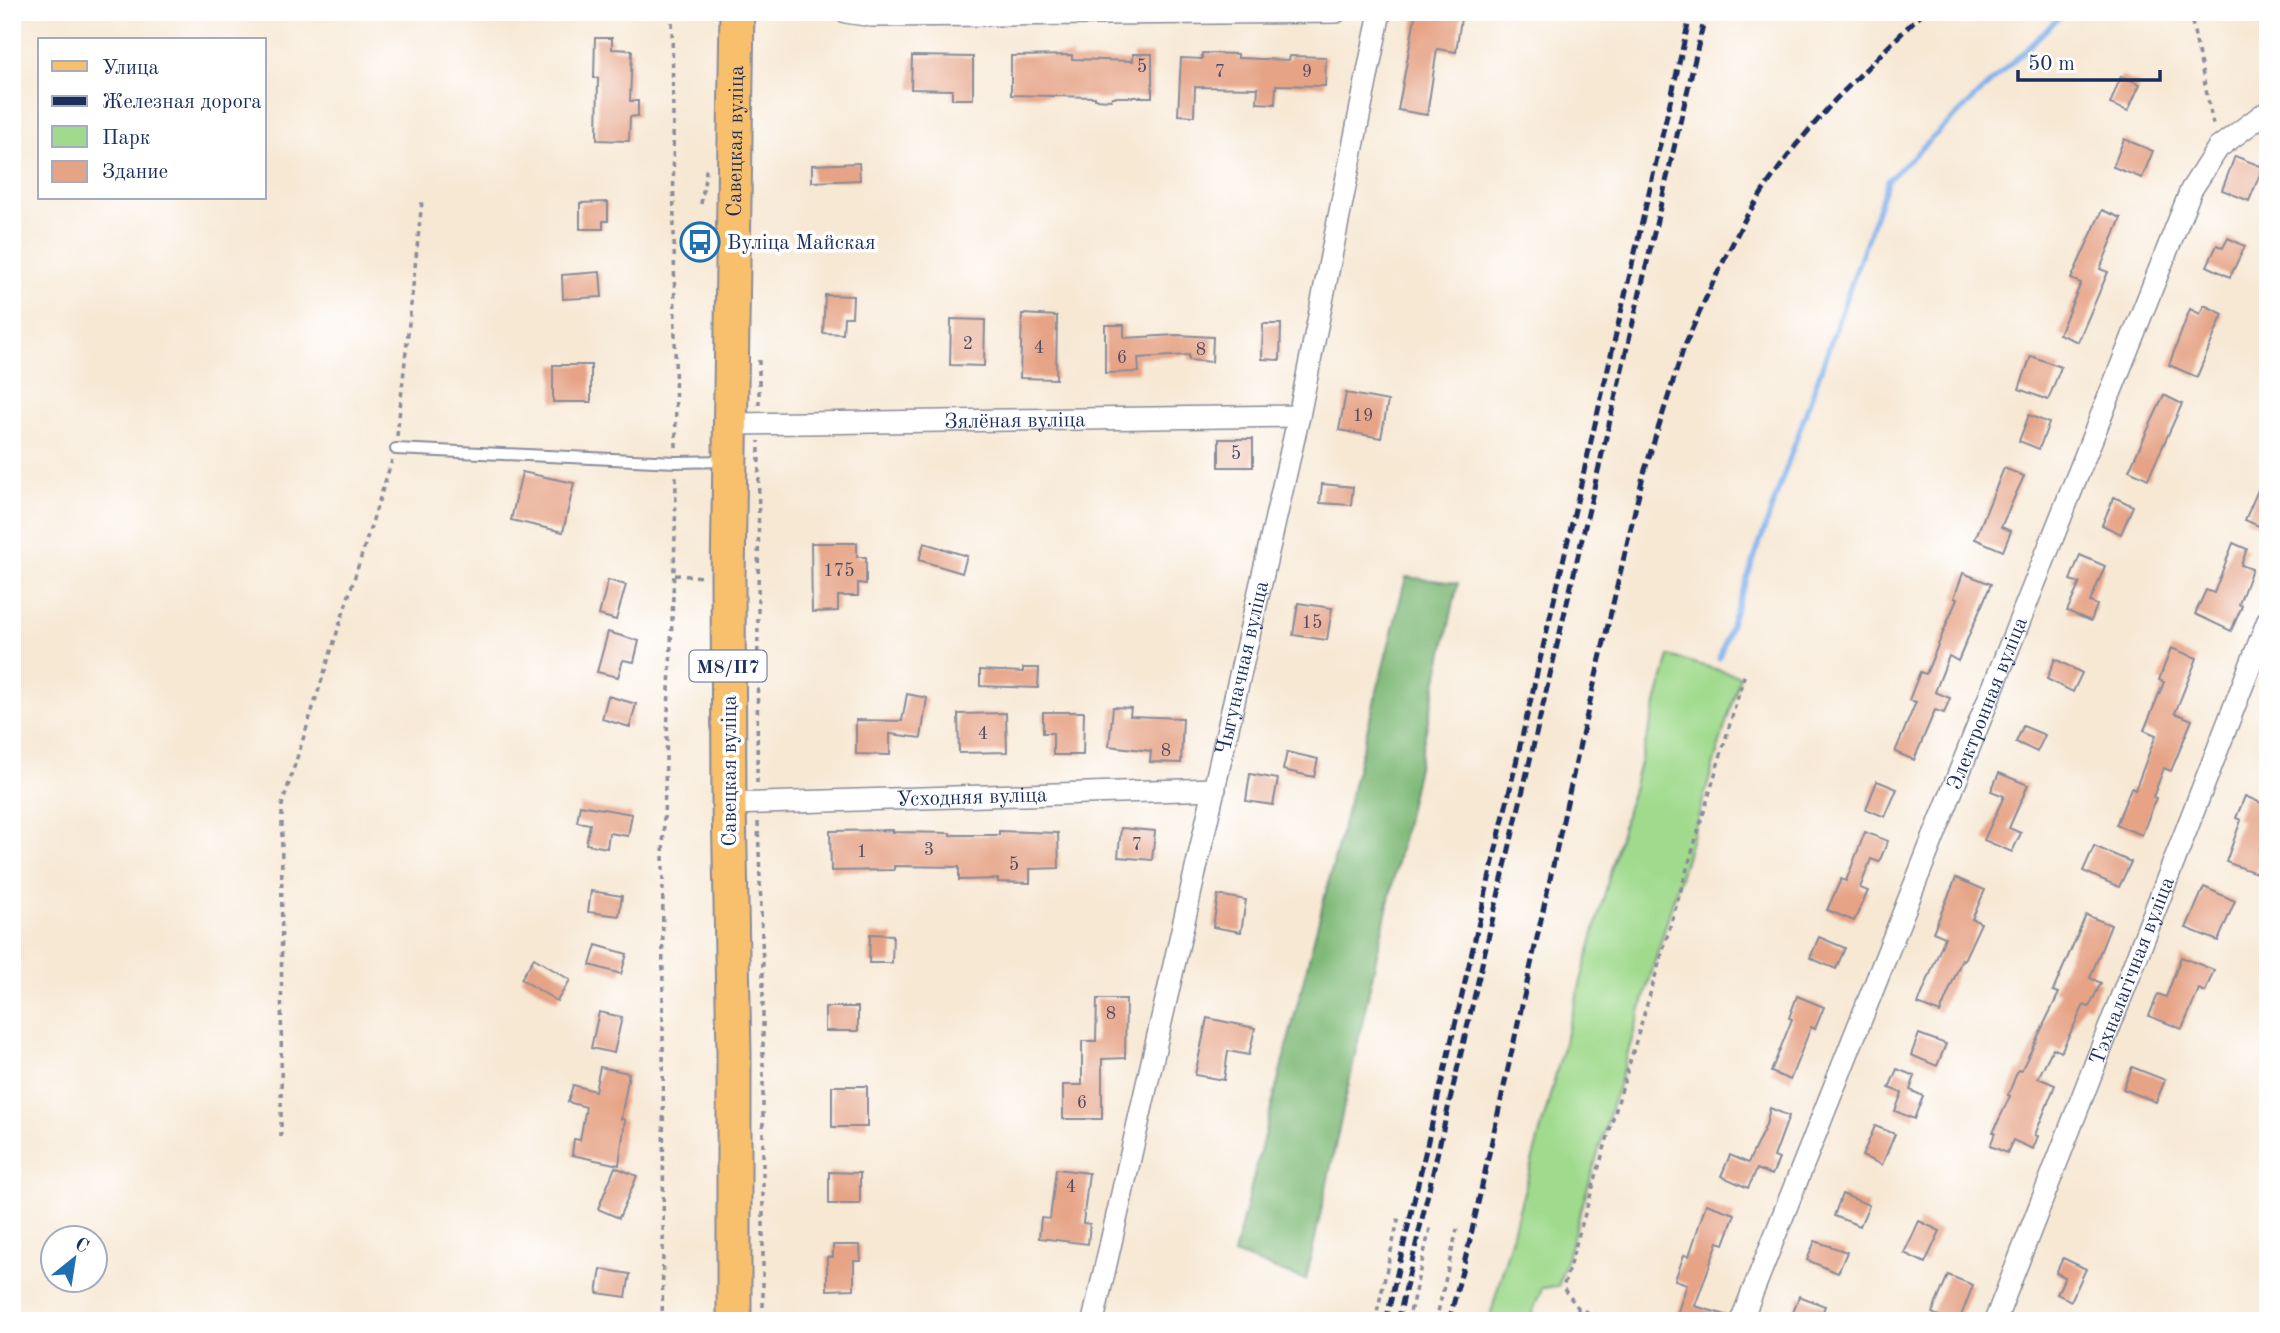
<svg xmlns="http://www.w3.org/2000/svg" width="2280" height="1333" font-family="'Old Standard TT',serif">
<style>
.green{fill:#a0da8d;stroke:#5e8476;stroke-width:2}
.forest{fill:#80ba78;stroke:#4e746b;stroke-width:2}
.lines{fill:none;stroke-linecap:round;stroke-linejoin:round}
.stream{stroke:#7fb1eb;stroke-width:5}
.building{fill:#e6a385}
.lane-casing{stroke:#898c99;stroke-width:14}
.street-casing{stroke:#898c99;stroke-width:24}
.primary-casing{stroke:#898c99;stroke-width:37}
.path{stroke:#898c99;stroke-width:3.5;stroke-dasharray:5 5;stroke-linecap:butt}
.lane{stroke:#fff;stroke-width:10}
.street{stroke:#fff;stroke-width:21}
.primary{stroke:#f8bf6c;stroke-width:33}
.rail{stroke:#1b2f5e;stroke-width:5;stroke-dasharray:10 5;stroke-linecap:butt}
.labels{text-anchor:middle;stroke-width:7;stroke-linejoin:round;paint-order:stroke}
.number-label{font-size:18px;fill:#4e4c68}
.shield{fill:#fff;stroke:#5f6d8e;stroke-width:2}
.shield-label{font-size:19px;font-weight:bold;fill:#1b2f5e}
.street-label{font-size:21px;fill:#1b2f5e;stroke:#fff}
.poi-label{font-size:21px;fill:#1b2f5e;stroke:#fff;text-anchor:start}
</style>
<rect width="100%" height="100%" fill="#fff"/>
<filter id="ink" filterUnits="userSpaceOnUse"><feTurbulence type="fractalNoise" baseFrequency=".0143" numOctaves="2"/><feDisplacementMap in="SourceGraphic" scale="14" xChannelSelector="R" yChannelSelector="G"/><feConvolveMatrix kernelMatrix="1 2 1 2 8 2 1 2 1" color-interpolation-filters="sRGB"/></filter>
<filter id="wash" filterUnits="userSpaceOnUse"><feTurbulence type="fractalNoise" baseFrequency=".00686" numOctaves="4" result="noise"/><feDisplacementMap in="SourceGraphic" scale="28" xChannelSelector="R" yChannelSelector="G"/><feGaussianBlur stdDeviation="1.57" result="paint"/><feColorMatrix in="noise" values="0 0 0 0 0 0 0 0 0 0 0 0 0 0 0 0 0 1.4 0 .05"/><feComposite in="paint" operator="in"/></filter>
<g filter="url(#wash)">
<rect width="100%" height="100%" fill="#f7e8d4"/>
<path class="green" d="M1669,656L1740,676L1558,1287L1542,1288L1529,1321H1489Z"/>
<path class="forest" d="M1406,577L1458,583L1306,1280L1234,1254Z"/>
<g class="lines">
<path class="stream" d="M1719,658L1888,180L2065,12"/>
</g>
<g id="blocks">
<g class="building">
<path d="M1416,12H1462L1456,52L1437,49L1427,115L1398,110Z"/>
<path d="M595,38H612V49L632,50L630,101H638V116L630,117L629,141L597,140L598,78H594Z"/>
<path d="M1202,53L1238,54V58L1289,60L1290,56L1326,57L1325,86L1276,85L1275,104L1257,103L1258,88L1195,87L1194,116L1178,115L1181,58L1202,59Z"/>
<path d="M1133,54H1152V97H1112L1111,100L1095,99V97L1011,95V56L1072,55V59L1133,61Z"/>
<path d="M912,56L973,57V99H952V90L911,89Z"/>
<path d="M2121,76L2140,84L2128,111L2110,104Z"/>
<path d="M2124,139L2153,151L2142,178L2113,167Z"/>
<path d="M2235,156L2263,167L2249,201L2222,190Z"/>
<path d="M859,163L860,180L812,182V165Z"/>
<path d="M608,202V221H603V229H580V203Z"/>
<path d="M2102,210L2121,218L2100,269L2108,272L2078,342L2059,334L2081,283L2071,279Z"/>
<path d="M2228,238L2245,246L2230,277L2207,266L2217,245L2223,248Z"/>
<path d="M600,272L602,297L563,299L562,275Z"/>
<path d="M825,295L853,296L852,317H844L843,334L823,333Z"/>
<path d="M2204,305L2223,314L2197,377L2169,365L2190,309L2200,314Z"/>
<path d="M1022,314L1057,316L1056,379L1020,378Z"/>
<path d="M951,319L985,320L984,366L950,365Z"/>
<path d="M1263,324H1281L1280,360L1262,359Z"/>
<path d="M1105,325H1124V338L1177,335L1213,337L1212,362L1189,360V355L1138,358L1139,372L1105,373Z"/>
<path d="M2031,356L2061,367L2048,400L2019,389Z"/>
<rect x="553" y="365" width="38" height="37"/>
<path d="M1346,393L1388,401L1381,438L1339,430Z"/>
<path d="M2164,395L2182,404L2148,479L2129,470Z"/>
<path d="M2029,415L2049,423L2039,449L2019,441Z"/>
<rect x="1219" y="439" width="34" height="28"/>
<path d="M2268,467V512L2261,527L2245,520Z"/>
<path d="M2004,468L2024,476L2001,527L2011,531L2003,551L1975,539Z"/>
<path d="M522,472L574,483L563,532L511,520Z"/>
<path d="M1322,484L1353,487L1351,505L1320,503Z"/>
<path d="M2114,497L2133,506L2121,534L2102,525Z"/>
<path d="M811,543H857V557H866V584L858,583V596H838V611L812,612Z"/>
<path d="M924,543L967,556L962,573L919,560Z"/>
<path d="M2233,543L2247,549L2241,565L2252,569L2239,604L2242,606L2231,631L2195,614L2206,590L2214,593Z"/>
<path d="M2080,555L2105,566L2090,602L2097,605L2091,621L2067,611L2080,583L2070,580Z"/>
<path d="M1963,573L1991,584L1958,661L1949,656L1935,692L1950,698L1944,713L1935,710L1914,760L1895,752L1916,702L1909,700L1920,672L1926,674L1957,599L1954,598Z"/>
<path d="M608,580L626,585L616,620L599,615Z"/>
<path d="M1298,603L1332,608L1327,640L1293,635Z"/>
<path d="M608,632L639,641L634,662L623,660L618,677L597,672Z"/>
<path d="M2171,648L2197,658L2175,713L2192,720L2171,771L2164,768L2153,797L2156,798L2142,835L2116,825L2131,788L2135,790L2156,735L2144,730L2164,682L2159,680Z"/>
<path d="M2055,659L2082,673L2073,692L2047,679Z"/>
<path d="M1023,668H1039L1038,688L980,686V670L1023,672Z"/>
<path d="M907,694L927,698L921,738L890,734V755L856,754V720L902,721Z"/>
<path d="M608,696L636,704L630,727L602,719Z"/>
<path d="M1113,707L1131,708L1130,716L1183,718L1181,763L1150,762L1151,751L1109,746Z"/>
<path d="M1043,712H1084L1083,755H1053V733H1043Z"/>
<path d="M1006,713L1007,752L959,753L958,714Z"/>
<path d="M2023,726L2045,735L2037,752L2016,742Z"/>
<path d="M1287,752L1318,759L1314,777L1283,770Z"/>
<path d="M1999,773L2028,785L2009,828L2021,833L2012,852L1984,840L2004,796L1991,791Z"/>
<path d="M1250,774L1278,779L1273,805L1246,801Z"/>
<path d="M1877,781L1897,789L1885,817L1866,809Z"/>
<path d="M2245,796L2268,806V832L2260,849L2264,851L2256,873L2226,862L2241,820L2236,818Z"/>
<path d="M580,805L632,814L628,836L609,833L607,848L586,844L590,824L577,822Z"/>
<path d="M1121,828L1155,831L1152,860L1118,857Z"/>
<path d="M893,830V832L950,833V835H999V831L1058,833L1059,868L1030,869V883L998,882V879L959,880V867L894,866V870L831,871L830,831Z"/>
<path d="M1865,832L1888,841L1879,862L1871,859L1860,888L1868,891L1854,921L1827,910L1841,879L1846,881Z"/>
<path d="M2094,846L2131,862L2119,887L2083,871Z"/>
<path d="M1956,878L1985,890L1972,919L1981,923L1964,960L1962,959L1940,1013L1918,1004L1945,937L1933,932Z"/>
<path d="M2204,887L2235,901L2218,941L2186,928Z"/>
<path d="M591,891L622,896L619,916L588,912Z"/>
<path d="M1218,895L1246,900L1241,932L1213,927Z"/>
<path d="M2086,915L2111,925L2090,978L2101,983L2089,1007L2084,1005L2061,1052L2053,1048L2038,1078L2055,1085L2035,1135L2038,1136L2033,1149L2013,1140L2007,1153L1990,1146L1995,1133L1993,1132L2010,1096L2008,1095L2018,1070L2021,1071L2059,993L2053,991Z"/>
<path d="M870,934L893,935L892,963H869Z"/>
<path d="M1819,937L1845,948L1836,969L1810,958Z"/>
<path d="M596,945L627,954L621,974L590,965Z"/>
<path d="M2181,957L2214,970L2205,992L2199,989L2182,1029L2149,1016L2158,994L2166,997Z"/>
<path d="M534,958L570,980L557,1001L521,979Z"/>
<path d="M1797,996L1824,1007L1815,1029L1811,1027L1790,1080L1771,1072L1792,1019L1789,1018Z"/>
<path d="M1097,999H1126L1125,1058L1102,1059V1119H1063V1085H1082V1041H1096Z"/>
<rect x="825" y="1007" width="33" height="24"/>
<path d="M599,1012L622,1017L614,1053L591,1048Z"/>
<path d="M1207,1018L1255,1028L1249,1055L1228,1051L1224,1080L1195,1075Z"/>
<path d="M1919,1034L1946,1044L1937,1066L1911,1055Z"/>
<path d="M600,1067L629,1073L621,1119L625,1120L619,1165L572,1155L574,1139L580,1140L586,1107L568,1102L573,1085L595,1091Z"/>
<path d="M2132,1067L2165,1080L2156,1102L2123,1089Z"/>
<path d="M1897,1069L1915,1076L1910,1090L1923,1096L1914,1119L1895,1111L1902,1093L1889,1088Z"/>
<rect x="832" y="1086" width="35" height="41"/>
<path d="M1770,1108L1789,1116L1774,1157L1779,1159L1772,1175L1757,1169L1748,1188L1721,1176L1730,1155L1748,1163L1766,1125Z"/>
<path d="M1875,1126L1895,1134L1882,1165L1862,1156Z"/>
<path d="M615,1167L637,1176L619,1218L598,1209Z"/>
<path d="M1056,1169L1089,1173L1083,1223L1090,1224L1088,1244L1039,1238L1041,1218L1050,1219Z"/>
<path d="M829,1172L860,1173V1204H829Z"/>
<path d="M1842,1194L1869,1205L1860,1226L1834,1216Z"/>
<path d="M1706,1204L1735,1214L1724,1244L1718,1242L1695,1306L1729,1316L1728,1321H1694L1677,1315L1687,1284L1675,1280L1684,1255L1689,1256Z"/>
<path d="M1919,1221L1940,1231L1925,1263L1904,1253Z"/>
<path d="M1815,1241L1847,1252L1838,1273L1807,1260Z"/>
<path d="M833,1245H860L861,1261H854V1289L827,1290V1257H833Z"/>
<path d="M2063,1258L2086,1269L2071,1301L2057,1294L2065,1277L2056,1273Z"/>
<path d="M601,1269L630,1274L626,1297L597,1293Z"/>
<path d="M1948,1275L1973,1285L1959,1321H1950L1932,1313Z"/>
<path d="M1799,1296L1825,1306L1819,1321H1790Z"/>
</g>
</g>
</g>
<g filter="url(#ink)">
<use href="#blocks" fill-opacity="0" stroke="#898c99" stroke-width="2"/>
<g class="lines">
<g class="lane-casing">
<path id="lane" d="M396,449L676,462L727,461"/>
</g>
<g class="street-casing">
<g id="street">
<path d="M846,12L872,16L1336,12"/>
<path id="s1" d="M731,424L1299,416"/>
<path id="s2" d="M729,804L1215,789"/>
<path id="s3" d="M1093,1321L1299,416L1380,12"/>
<path id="s4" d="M1741,1321L2191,190L2218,148L2262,115L2268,113"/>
<path id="s5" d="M1995,1321L2268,620"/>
</g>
</g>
<g class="primary-casing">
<g id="primary">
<path id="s6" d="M734,1321V1053L729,804L728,578L737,12"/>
</g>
</g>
<g class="path">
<path d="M672,12L676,447"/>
<path d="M2190,12L2214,129"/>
<path d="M701,204L707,165"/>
<path d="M759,405V360"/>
<path d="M397,436L422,201"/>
<path d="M675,575L705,577"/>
<path d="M757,783L759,441"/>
<path d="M758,822L763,967V1321"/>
<path d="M281,1137L282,805L392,460"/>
<path d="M1579,1309L1563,1288L1745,673"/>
<path d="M662,1321C665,1168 662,1016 663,864C665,735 675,605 676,476"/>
<path d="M1375,1321L1399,1216"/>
<path d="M1408,1321L1431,1224"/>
<path d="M1436,1321L1457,1229"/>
<path d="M1570,1321L1579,1309L1613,1321"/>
</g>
<use href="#lane" class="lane"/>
<use href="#street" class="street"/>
<use href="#primary" class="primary"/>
<g class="rail">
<path d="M1386,1321L1691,12"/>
<path d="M1398,1321L1706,12"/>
<path d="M1449,1321L1469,1244L1580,744L1643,476L1684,347L1714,280L1746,217L1769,182L1796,145L1835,100L1923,12"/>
</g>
</g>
</g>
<defs>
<g id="bus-ring" transform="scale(2.0125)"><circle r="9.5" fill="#fff" stroke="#1f6fb2" stroke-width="1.5"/><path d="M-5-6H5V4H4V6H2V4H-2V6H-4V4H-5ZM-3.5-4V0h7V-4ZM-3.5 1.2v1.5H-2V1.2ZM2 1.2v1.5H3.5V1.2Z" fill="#1f6fb2"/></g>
</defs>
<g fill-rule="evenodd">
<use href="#bus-ring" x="700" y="242"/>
</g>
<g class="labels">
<g class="number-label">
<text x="1142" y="72">5</text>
<text x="1220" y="77">7</text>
<text x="1307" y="77">9</text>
<text x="968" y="349">2</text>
<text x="1039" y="353">4</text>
<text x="1201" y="355">8</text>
<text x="1122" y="363">6</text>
<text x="1363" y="421">19</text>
<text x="1236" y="459">5</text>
<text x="839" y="576">175</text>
<text x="1312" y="628">15</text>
<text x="983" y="739">4</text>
<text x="1166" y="756">8</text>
<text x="1137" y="850">7</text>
<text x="929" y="855">3</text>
<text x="862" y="857">1</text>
<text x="1014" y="870">5</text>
<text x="1111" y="1019">8</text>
<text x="1082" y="1108">6</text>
<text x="1071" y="1192">4</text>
</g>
<rect class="shield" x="689.5" y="650.5" width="77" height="31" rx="5"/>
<g class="shield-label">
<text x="728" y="673">М8/П7</text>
</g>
<g class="street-label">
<text dy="7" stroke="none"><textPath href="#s6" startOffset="1180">Савецкая вуліца</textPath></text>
<text dy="7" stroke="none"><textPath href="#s1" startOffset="284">Зялёная вуліца</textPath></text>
<text dy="7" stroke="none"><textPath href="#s3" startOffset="670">Чыгуначная вуліца</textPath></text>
<text dy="7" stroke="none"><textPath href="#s4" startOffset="665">Электронная вуліца</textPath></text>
<text transform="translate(729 771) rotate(-90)" y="7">Савецкая вуліца</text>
<text dy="7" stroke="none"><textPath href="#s2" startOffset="243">Усходняя вуліца</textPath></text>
<text dy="7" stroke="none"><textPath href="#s5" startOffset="376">Тэхналагічная вуліца</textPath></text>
</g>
<g class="poi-label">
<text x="727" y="249">Вуліца Майская</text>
</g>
</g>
<rect width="2280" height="1333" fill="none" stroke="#fff" stroke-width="42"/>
<rect x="38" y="38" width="228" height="161" fill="#ffffff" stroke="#a4acbf" stroke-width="2"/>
<rect x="52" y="61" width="35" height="10" fill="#f8bf6c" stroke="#a4acbf" stroke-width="2"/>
<text x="102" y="74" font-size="21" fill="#1b2f5e">Улица</text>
<rect x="52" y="96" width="35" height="10" fill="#1b2f5e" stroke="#a4acbf" stroke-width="2"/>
<text x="102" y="108" font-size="21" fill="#1b2f5e">Железная дорога</text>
<rect x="52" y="126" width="35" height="21" fill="#a0da8d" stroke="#a4acbf" stroke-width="2"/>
<text x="102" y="144" font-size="21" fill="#1b2f5e">Парк</text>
<rect x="52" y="161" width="35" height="21" fill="#e6a385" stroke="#a4acbf" stroke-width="2"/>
<text x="102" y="178" font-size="21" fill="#1b2f5e">Здание</text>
<g transform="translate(74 1259) rotate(30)"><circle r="33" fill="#ffffff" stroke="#a4acbf" stroke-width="2"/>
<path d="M0-5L12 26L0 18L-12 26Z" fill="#1f6fb2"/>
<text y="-10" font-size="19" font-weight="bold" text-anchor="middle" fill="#1b2f5e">С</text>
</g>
<path d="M2018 70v10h142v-10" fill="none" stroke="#1b2f5e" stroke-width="3.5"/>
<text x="2028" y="70" font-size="21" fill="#1b2f5e" stroke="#ffffff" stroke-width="5" paint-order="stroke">50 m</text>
</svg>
